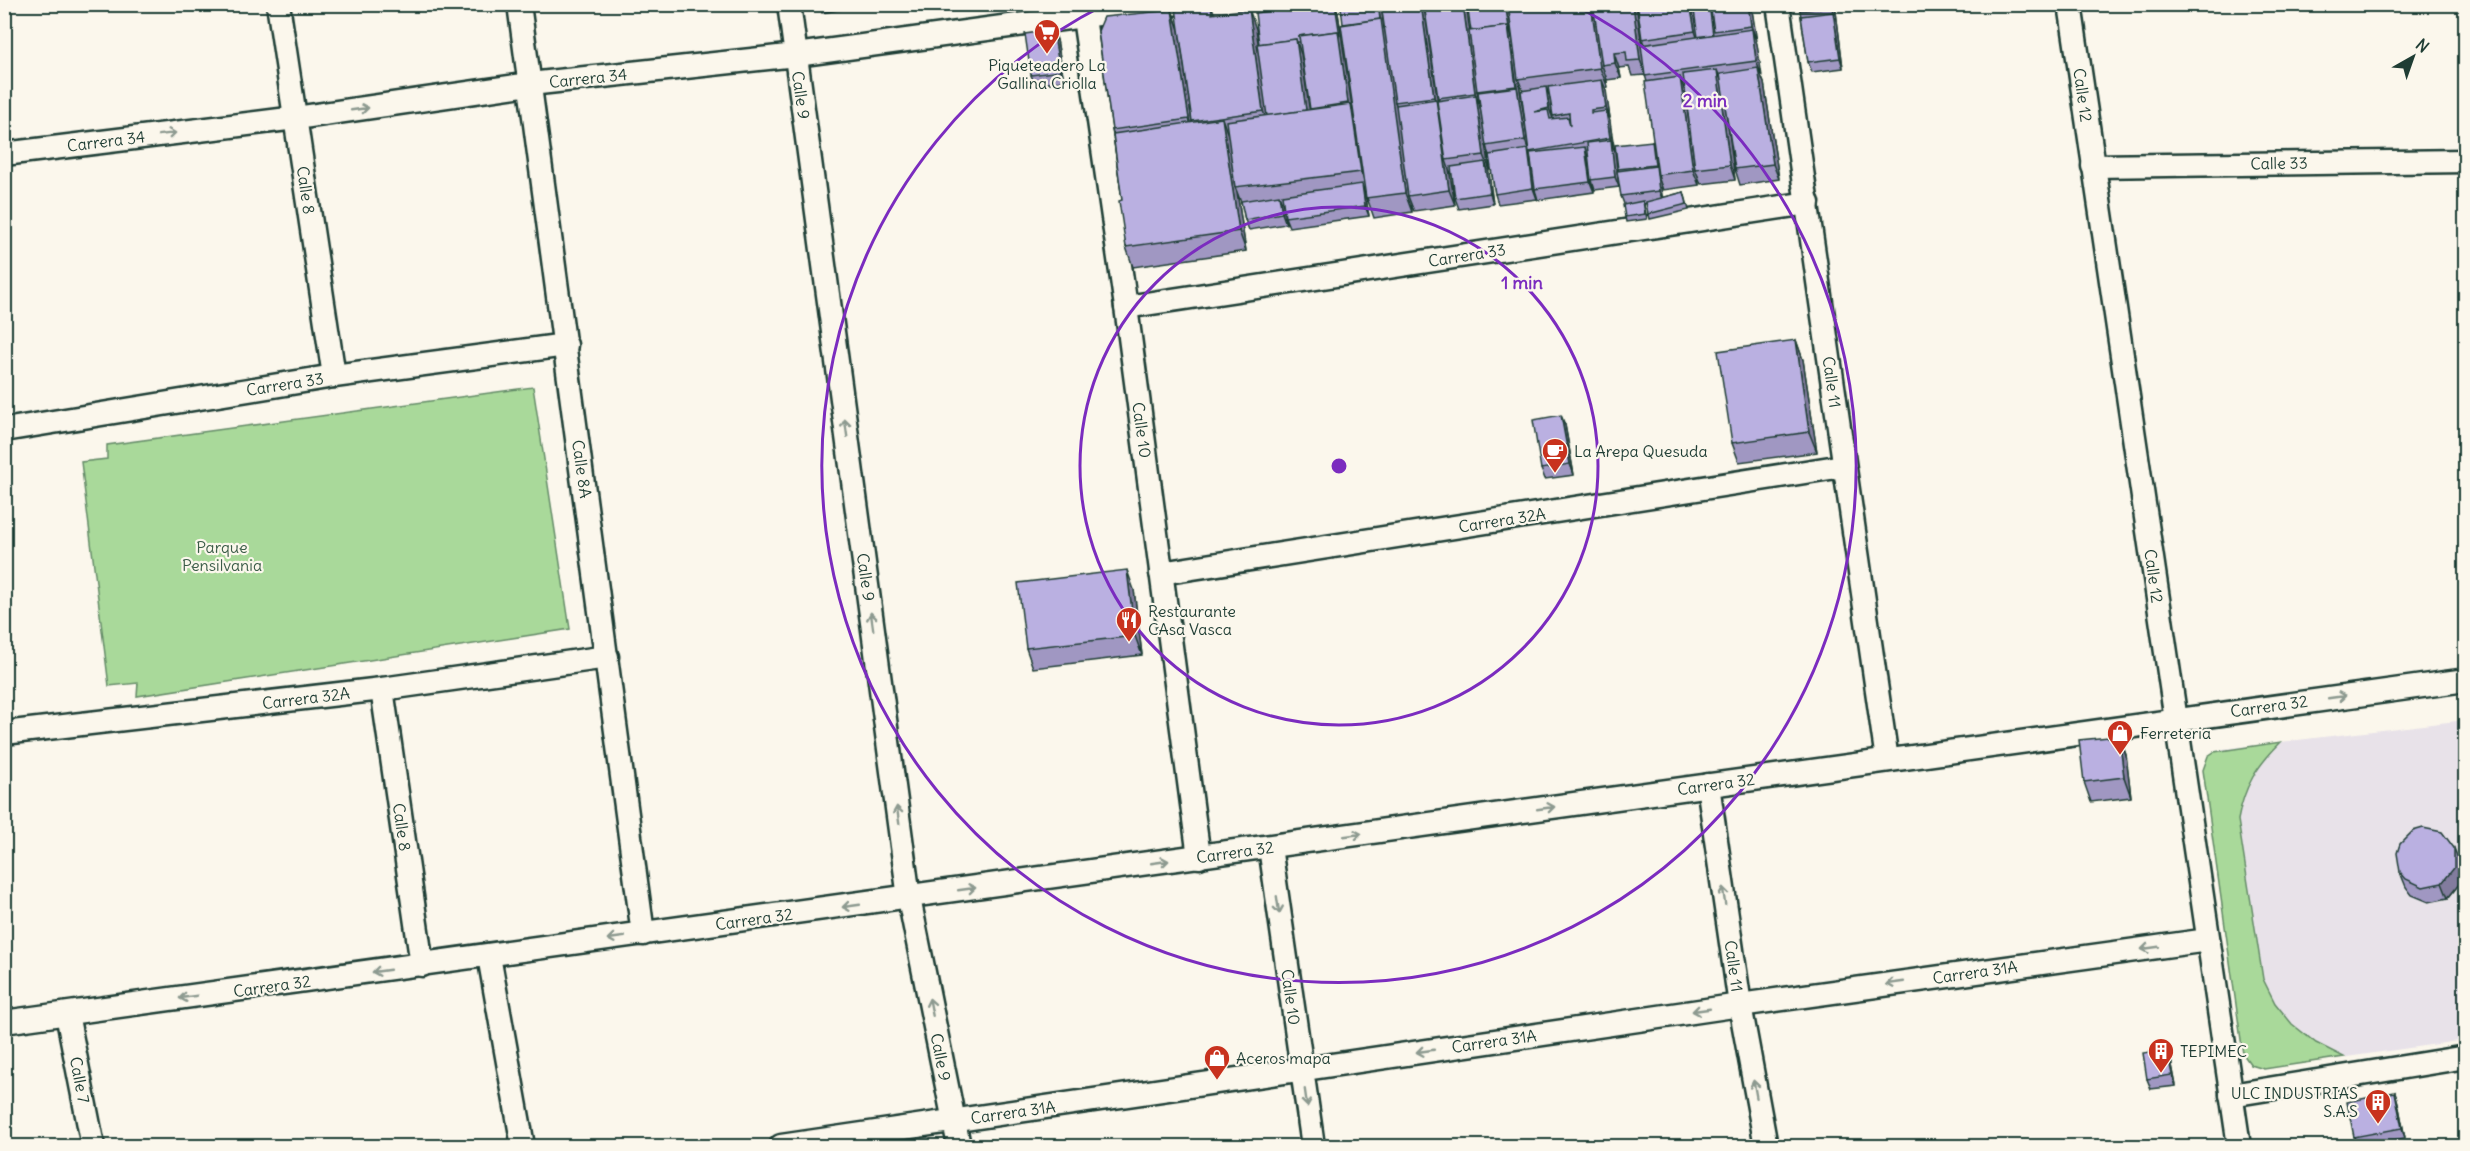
<svg xmlns="http://www.w3.org/2000/svg" width="2470" height="1151" font-family="Delius,sans-serif">
<style>
.built{fill:#e8e2e9}
.green{fill:#a9d99a;stroke:#648b67;stroke-width:1.5}
.lines{fill:none;stroke-linecap:round;stroke-linejoin:round}
.minor-casing{stroke:#1f3d34;stroke-width:27}
.minor{stroke:#fbf7ec;stroke-width:22}
.wall{fill:#a097c2;stroke:#1f3d34;stroke-width:1.5;fill-rule:evenodd}
.shaded-wall{fill:#827b9e;stroke:#1f3d34;stroke-width:1.5}
.building{fill:#bab0e1;stroke:#1f3d34;stroke-width:1.5}
.oneway{stroke:#8d9a90}
.ring{fill:none;stroke:#7b2cbf;stroke-width:3}
.labels{text-anchor:middle;stroke-width:4.5;stroke-linejoin:round;paint-order:stroke}
.poi-label{font-size:16px;fill:#1f3d34;stroke:#fbf7ec;text-anchor:start}
.street-label{font-size:16px;fill:#1f3d34;stroke:#fbf7ec}
.park-label{font-size:16px;fill:#3b5c48;stroke:#fbf7ec}
.centre{fill:#7b2cbf;stroke:#fbf7ec;stroke-width:3}
.ring-label{font-size:18px;text-anchor:middle;font-weight:bold;fill:#7b2cbf;stroke:#fbf7ec;stroke-width:4.5;stroke-linejoin:round;paint-order:stroke}
</style>
<rect width="100%" height="100%" fill="#fbf7ec"/>
<filter id="ink" filterUnits="userSpaceOnUse"><feTurbulence type="fractalNoise" baseFrequency=".0167" numOctaves="2"/><feDisplacementMap in="SourceGraphic" scale="12" xChannelSelector="R" yChannelSelector="G"/><feConvolveMatrix kernelMatrix="1 2 1 2 8 2 1 2 1" color-interpolation-filters="sRGB"/></filter>
<g filter="url(#ink)">
<path class="built" d="M2465,720V1040L2264,1069L2251,1065L2243,1054L2203,770L2208,756L2222,749Z"/>
<g class="green">
<path d="M533,387L570,629L137,696L138,683L109,686L81,462L107,459V445Z"/>
<path d="M2281,742C2257,766 2244,786 2238,820L2263,979L2275,1003L2292,1024L2316,1043L2344,1057L2264,1069L2251,1065L2243,1054L2203,770L2208,756L2214,752Z"/>
</g>
<g class="lines">
<g class="minor-casing">
<g id="minor">
<path d="M278,4L334,376"/>
<path d="M519,4L643,934"/>
<path d="M789,4L909,898L959,1146"/>
<path d="M1082,4L1126,307L1199,857"/>
<path d="M1778,4L1887,760"/>
<path d="M2070,4L2239,1146"/>
<path d="M4,154L296,118L530,84L796,55L1172,4"/>
<path d="M2093,166L2466,161"/>
<path d="M1126,307L1808,203"/>
<path d="M4,430L334,376L566,345"/>
<path d="M1161,573L1843,466"/>
<path d="M382,689L422,965"/>
<path d="M4,733L382,689L607,657"/>
<path d="M1708,785L1740,1005L1766,1146"/>
<path d="M1270,847L1313,1146"/>
<path d="M489,956L523,1146"/>
<path d="M67,1014L93,1146"/>
<path d="M4,1022L2466,680"/>
<path d="M2231,1095L2466,1057"/>
<path d="M781,1146L1740,1005L2208,940"/>
</g>
</g>
<use href="#minor" class="minor"/>
</g>
<g class="wall">
<path d="M819,4H866V5L822,13Z"/>
<path d="M1211,4L1214,13L1256,29L1258,44L1338,13L1352,107L1354,112L1382,12L1385,32L1438,101L1439,100L1438,98L1470,31L1508,4L1513,39L1636,4L1642,45L1644,44L1642,39L1751,4L1761,76L1764,83L1779,179L1740,185L1735,169L1729,133L1735,180L1701,184L1698,176L1699,185L1663,190L1660,182L1662,198L1684,192L1689,210L1650,219L1646,203L1644,204L1647,219L1626,222L1625,217L1624,204L1621,196L1618,169L1652,141L1654,145L1647,82L1645,75L1632,76L1629,67L1619,68L1621,78L1607,80L1606,77L1608,88L1605,89L1610,118L1609,119L1615,151L1619,187L1595,190L1593,184L1594,192L1538,200L1536,193L1537,199L1498,204L1495,194L1489,155L1486,147L1490,170H1488L1493,204L1459,209L1455,198L1452,175L1449,169L1455,205L1414,211L1411,204L1412,212L1374,218L1365,192L1369,216L1289,227L1285,217L1283,202H1282L1286,224L1249,230L1245,220L1242,205L1237,192L1246,251L1133,267L1126,247L1122,200L1113,134L1112,130L1172,10L1179,29ZM1301,52H1302L1310,110H1309ZM1519,81L1523,91V101L1521,98Z"/>
<path d="M1799,4H1835L1843,68L1812,72L1808,62Z"/>
<path d="M1053,30L1057,40L1064,81L1035,85L1031,75Z"/>
<path d="M1796,340L1803,360L1817,452L1739,462L1732,443Z"/>
<path d="M1565,425L1574,475L1545,479L1541,469Z"/>
<path d="M1134,590L1142,655L1033,668L1026,648Z"/>
<path d="M2119,736L2126,755L2131,797L2091,802L2084,782Z"/>
<path d="M2460,863V883L2448,898L2429,902L2412,895L2406,887L2400,872Z"/>
<path d="M2167,1049L2171,1060L2176,1086L2151,1089L2147,1079Z"/>
<path d="M2395,1092L2398,1103L2405,1138L2358,1146L2354,1137Z"/>
</g>
<g class="shaded-wall">
<path d="M1335,4L1338,13L1352,107L1358,124L1368,192L1361,172L1353,116L1348,103L1338,31Z"/>
<path d="M1378,4L1382,12L1384,28L1388,39L1395,102L1398,109L1408,196L1411,204L1412,212L1405,193Z"/>
<path d="M1421,4H1424V6L1446,160L1449,169L1455,205L1449,190L1437,105L1434,97Z"/>
<path d="M1463,4H1466L1478,90L1477,91L1481,108L1475,93Z"/>
<path d="M1505,4H1508L1512,37L1509,27Z"/>
<path d="M1591,4H1596L1602,65L1606,77L1608,88L1600,68Z"/>
<path d="M1633,4H1636L1646,75L1640,60Z"/>
<path d="M1690,4H1694L1700,46L1695,31Z"/>
<path d="M1748,4H1751L1757,41L1751,26Z"/>
<path d="M1831,4H1835L1843,68L1840,58L1833,12Z"/>
<path d="M1249,9L1256,29L1271,131L1263,111Z"/>
<path d="M1172,10L1179,30L1192,121L1195,129L1196,138L1189,119Z"/>
<path d="M1508,26L1513,41L1529,152L1525,140Z"/>
<path d="M1752,29L1757,44L1762,76L1756,61Z"/>
<path d="M1053,30L1057,40L1064,81L1060,71Z"/>
<path d="M1296,39L1301,54L1312,127L1306,111Z"/>
<path d="M1614,53L1619,68L1621,78L1615,63Z"/>
<path d="M1758,68L1764,83L1779,179L1773,164Z"/>
<path d="M1717,70L1723,85L1735,180L1730,165Z"/>
<path d="M1680,77L1685,92L1695,169L1698,176L1699,185L1693,170Z"/>
<path d="M1602,80L1606,90L1610,118L1606,108Z"/>
<path d="M1546,87L1550,97L1553,119L1549,108Z"/>
<path d="M1476,95L1481,110L1490,170L1484,155Z"/>
<path d="M1606,111L1610,121L1613,147L1615,151L1619,187L1615,177L1611,142L1610,138Z"/>
<path d="M1222,118L1229,138L1235,187L1237,192L1246,251L1239,231Z"/>
<path d="M1652,141L1656,151L1658,175L1660,182L1663,201L1659,191Z"/>
<path d="M1585,147L1588,157L1591,180L1594,192L1590,182Z"/>
<path d="M1528,149L1531,160L1535,189L1537,199L1533,188Z"/>
<path d="M1485,162L1489,172L1493,204L1490,193Z"/>
<path d="M1362,184L1365,194L1369,216L1365,206Z"/>
<path d="M1279,195L1283,205L1286,224L1282,213Z"/>
<path d="M1796,340L1803,360L1817,452L1809,432Z"/>
<path d="M1561,415L1565,425L1574,475L1570,464Z"/>
<path d="M1127,570L1134,590L1142,655L1135,636Z"/>
<path d="M2119,736L2126,755L2131,797L2124,777Z"/>
<path d="M2454,848L2460,863V883L2448,898L2442,883Z"/>
<path d="M2167,1049L2171,1060L2176,1086L2172,1075Z"/>
<path d="M2395,1092L2398,1103L2405,1138L2402,1128Z"/>
</g>
<g class="building">
<path d="M1203,4H1211L1212,14L1249,9L1263,111L1192,121L1176,8Z"/>
<path d="M1319,4H1335L1340,36L1338,31L1299,36L1300,42H1297L1296,39L1259,44L1255,13Z"/>
<path d="M1358,4H1378L1380,19L1343,24L1341,7Z"/>
<path d="M1381,4H1421L1434,97L1395,102Z"/>
<path d="M1424,4H1463L1475,93L1438,98Z"/>
<path d="M1467,4H1505L1509,27L1508,26L1471,31Z"/>
<path d="M1508,4H1591L1600,68L1518,79Z"/>
<path d="M1593,4H1633L1640,60L1627,61L1626,52L1614,53L1615,63L1602,65Z"/>
<path d="M1637,4H1690L1695,31L1642,39Z"/>
<path d="M1693,4H1709L1713,35L1698,37Z"/>
<path d="M1710,4H1748L1751,26L1714,31Z"/>
<path d="M1799,4H1831V7L1800,11Z"/>
<path d="M1172,10L1189,119L1112,130L1098,31L1104,17Z"/>
<path d="M1833,12L1840,58L1808,62L1801,16Z"/>
<path d="M1381,19L1405,193L1366,198L1341,25Z"/>
<path d="M1508,26L1516,86L1477,91L1469,31Z"/>
<path d="M1752,29L1756,61L1645,76L1641,45Z"/>
<path d="M1053,30L1060,71L1031,75L1025,34Z"/>
<path d="M1338,31L1348,103L1310,109L1299,36Z"/>
<path d="M1296,39L1306,110L1267,116L1257,44Z"/>
<path d="M1758,68L1773,164L1735,169L1720,74Z"/>
<path d="M1717,70L1730,165L1695,169L1683,74Z"/>
<path d="M1680,77L1693,170L1658,175L1645,82Z"/>
<path d="M1602,80L1606,108L1591,110V113L1606,111L1610,138L1529,152L1521,91L1546,87L1549,108L1534,112L1548,110L1550,119L1568,117L1570,126L1569,113L1553,116L1548,87Z"/>
<path d="M1517,87L1525,140L1486,146L1478,92Z"/>
<path d="M1476,95L1484,155L1446,160L1437,101Z"/>
<path d="M1436,99L1449,190L1408,196L1396,105Z"/>
<path d="M1351,104L1361,172L1235,187L1226,121Z"/>
<path d="M1222,118L1239,231L1126,247L1119,201L1122,200L1113,134Z"/>
<path d="M1611,140L1615,177L1591,180L1587,143Z"/>
<path d="M1652,141L1655,165L1618,169L1615,145Z"/>
<path d="M1585,147L1590,182L1535,189L1530,153Z"/>
<path d="M1528,149L1533,188L1495,194L1489,155Z"/>
<path d="M1485,162L1490,193L1455,198L1451,167Z"/>
<path d="M1656,166L1659,191L1621,196L1617,171Z"/>
<path d="M1362,184L1365,206L1285,217L1282,195Z"/>
<path d="M1684,192L1687,204L1648,214L1646,202Z"/>
<path d="M1279,195L1282,213L1245,220L1241,201Z"/>
<path d="M1643,201L1645,214L1625,217L1623,205Z"/>
<path d="M1796,340L1809,432L1732,443L1718,351Z"/>
<path d="M1561,415L1570,464L1541,469L1533,420Z"/>
<path d="M1127,570L1135,636L1026,648L1018,583Z"/>
<path d="M2119,736L2124,777L2084,782L2079,740Z"/>
<path d="M2423,828L2442,832L2454,848V868L2442,883L2423,887L2406,879L2400,872L2397,853L2400,844L2413,831Z"/>
<path d="M2167,1049L2172,1075L2147,1079L2143,1053Z"/>
<path d="M2395,1092L2402,1128L2354,1137L2347,1102Z"/>
</g>
<defs><path id="oneway-shaft" d="M-6 0H5M1.5-3L5.5 0L1.5 3" fill="none" stroke-width="1.6" stroke-linecap="round" stroke-linejoin="round" transform="scale(1.5)"/></defs>
<g class="oneway">
<use href="#oneway-shaft" transform="translate(360 109) rotate(-8)"/>
<use href="#oneway-shaft" transform="translate(167 134) rotate(-7)"/>
<use href="#oneway-shaft" transform="translate(846 428) rotate(-98)"/>
<use href="#oneway-shaft" transform="translate(872 621) rotate(-98)"/>
<use href="#oneway-shaft" transform="translate(2337 697) rotate(-8)"/>
<use href="#oneway-shaft" transform="translate(1546 808) rotate(-8)"/>
<use href="#oneway-shaft" transform="translate(898 815) rotate(-98)"/>
<use href="#oneway-shaft" transform="translate(1353 835) rotate(-8)"/>
<use href="#oneway-shaft" transform="translate(1160 862) rotate(-8)"/>
<use href="#oneway-shaft" transform="translate(967 889) rotate(-8)"/>
<use href="#oneway-shaft" transform="translate(1724 896) rotate(-98)"/>
<use href="#oneway-shaft" transform="translate(1278 905) rotate(82)"/>
<use href="#oneway-shaft" transform="translate(851 906) rotate(172)"/>
<use href="#oneway-shaft" transform="translate(616 938) rotate(172)"/>
<use href="#oneway-shaft" transform="translate(2150 948) rotate(172)"/>
<use href="#oneway-shaft" transform="translate(381 971) rotate(172)"/>
<use href="#oneway-shaft" transform="translate(1895 983) rotate(172)"/>
<use href="#oneway-shaft" transform="translate(188 997) rotate(172)"/>
<use href="#oneway-shaft" transform="translate(931 1007) rotate(-101)"/>
<use href="#oneway-shaft" transform="translate(1701 1010) rotate(172)"/>
<use href="#oneway-shaft" transform="translate(1425 1051) rotate(172)"/>
<use href="#oneway-shaft" transform="translate(1755 1089) rotate(-100)"/>
<use href="#oneway-shaft" transform="translate(1306 1098) rotate(82)"/>
</g>
</g>
<g class="ring">
<circle cx="1339" cy="466" r="259"/>
<path d="M1574 5A517 517 0 1 1 1104 5"/>
</g>
<defs>
<g id="supermarket-pin" transform="scale(1.35)"><path d="M0 17L-7.5 6A9.5 9.5 0 1 1 7.5 6Z" fill="#c8321e" stroke="#fbf7ec"/><path d="M-6-5.5h2.5l.6 2H6L4.5 2H-2.5L-4.4-4H-6ZM-1.5 3.2a1.3 1.3 0 1 0 .1 0ZM3 3.2a1.3 1.3 0 1 0 .1 0Z" fill="#fff"/></g>
<g id="cafe-pin" transform="scale(1.35)"><path d="M0 17L-7.5 6A9.5 9.5 0 1 1 7.5 6Z" fill="#c8321e" stroke="#fbf7ec"/><path d="M-5.5-4.5H6V0H3Q3 3.5 0 3.5H-2.5Q-5.5 3.5-5.5 0ZM3-3.2v2h1.7v-2ZM-6 4.5H4V6H-6Z" fill="#fff"/></g>
<g id="restaurant-pin" transform="scale(1.35)"><path d="M0 17L-7.5 6A9.5 9.5 0 1 1 7.5 6Z" fill="#c8321e" stroke="#fbf7ec"/><path d="M-5-6h1v4h1v-4h1v4h1v-4h1v5L-1.5 .5V6h-2V.5L-5-1ZM5-6V6H3V1.5H1.5Q1.5-4 5-6Z" fill="#fff"/></g>
<g id="shop-pin" transform="scale(1.35)"><path d="M0 17L-7.5 6A9.5 9.5 0 1 1 7.5 6Z" fill="#c8321e" stroke="#fbf7ec"/><path d="M-5-2.5h2.3a2.7 3.5 0 0 1 5.4 0H5L5.5 6h-11ZM-1.5-2.5h3a1.5 2.3 0 0 0-3 0Z" fill="#fff"/></g>
<g id="building-pin" transform="scale(1.35)"><path d="M0 17L-7.5 6A9.5 9.5 0 1 1 7.5 6Z" fill="#c8321e" stroke="#fbf7ec"/><path d="M-4-6H4V6H1V3H-1V6H-4ZM-2.5-4.3h1.7v1.8h-1.7ZM.8-4.3h1.7v1.8H.8ZM-2.5-1h1.7V.8h-1.7ZM.8-1h1.7V.8H.8Z" fill="#fff"/></g>
</defs>
<g fill-rule="evenodd">
<use href="#supermarket-pin" x="1047" y="32"/>
<use href="#cafe-pin" x="1555" y="451"/>
<use href="#restaurant-pin" x="1129" y="620"/>
<use href="#shop-pin" x="2120" y="733"/>
<use href="#building-pin" x="2161" y="1051"/>
<use href="#shop-pin" x="1217" y="1058"/>
<use href="#building-pin" x="2378" y="1102"/>
</g>
<g class="labels">
<g class="poi-label">
<text x="1047" y="71" text-anchor="middle">Piqueteadero La<tspan x="1047" dy="18">Gallina Criolla</tspan></text>
<text x="1574" y="457">La Arepa Quesuda</text>
<text x="1148" y="617">Restaurante<tspan x="1148" dy="18">CAsa Vasca</tspan></text>
<text x="2140" y="739">Ferreteria</text>
<text x="2180" y="1057">TEPIMEC</text>
<text x="1236" y="1064">Aceros mapa</text>
<text x="2358" y="1099" text-anchor="end">ULC INDUSTRIAS<tspan x="2358" dy="18">S.A.S</tspan></text>
</g>
<g class="street-label">
<text transform="translate(588 78) rotate(-6)" y="6">Carrera 34</text>
<text transform="translate(801 95) rotate(82)" y="6">Calle 9</text>
<text transform="translate(2083 95) rotate(82)" y="6">Calle 12</text>
<text transform="translate(106 141) rotate(-7)" y="6">Carrera 34</text>
<text transform="translate(2279 163) rotate(-1)" y="6">Calle 33</text>
<text transform="translate(306 190) rotate(82)" y="6">Calle 8</text>
<text transform="translate(1467 255) rotate(-9)" y="6">Carrera 33</text>
<text transform="translate(1832 382) rotate(82)" y="6">Calle 11</text>
<text transform="translate(285 384) rotate(-9)" y="6">Carrera 33</text>
<text transform="translate(1142 430) rotate(82)" y="6">Calle 10</text>
<text transform="translate(582 469) rotate(82)" y="6">Calle 8A</text>
<text transform="translate(1502 520) rotate(-9)" y="6">Carrera 32A</text>
<text transform="translate(2154 576) rotate(82)" y="6">Calle 12</text>
<text transform="translate(866 577) rotate(82)" y="6">Calle 9</text>
<text transform="translate(306 698) rotate(-7)" y="6">Carrera 32A</text>
<text transform="translate(2269 706) rotate(-8)" y="6">Carrera 32</text>
<text transform="translate(1716 784) rotate(-8)" y="6">Carrera 32</text>
<text transform="translate(402 827) rotate(82)" y="6">Calle 8</text>
<text transform="translate(1235 852) rotate(-8)" y="6">Carrera 32</text>
<text transform="translate(754 919) rotate(-8)" y="6">Carrera 32</text>
<text transform="translate(1734 966) rotate(82)" y="6">Calle 11</text>
<text transform="translate(1975 972) rotate(-8)" y="6">Carrera 31A</text>
<text transform="translate(272 986) rotate(-8)" y="6">Carrera 32</text>
<text transform="translate(1291 997) rotate(82)" y="6">Calle 10</text>
<text transform="translate(1494 1041) rotate(-8)" y="6">Carrera 31A</text>
<text transform="translate(941 1057) rotate(79)" y="6">Calle 9</text>
<text transform="translate(80 1080) rotate(79)" y="6">Calle 7</text>
<text transform="translate(1013 1112) rotate(-8)" y="6">Carrera 31A</text>
</g>
<g class="park-label">
<text x="222" y="553">Parque<tspan x="222" dy="18">Pensilvania</tspan></text>
</g>
</g>
<circle cx="1339" cy="466" r="9" class="centre"/>
<g class="ring-label">
<text x="1705" y="107">2 min</text>
<text x="1522" y="289">1 min</text>
</g>
<rect width="2470" height="1151" fill="none" stroke="#fbf7ec" stroke-width="24"/>
<rect x="12" y="12" width="2446" height="1127" fill="none" stroke="#1f3d34" stroke-width="2" filter="url(#ink)"/>
<g transform="translate(2413 57) rotate(40)" stroke="#fbf7ec" stroke-width="4.5" paint-order="stroke">
<path d="M0-4.5L10 22L0 15L-10 22Z" fill="#1f3d34"/>
<text y="-9" font-size="16" font-weight="bold" text-anchor="middle" fill="#1f3d34">N</text>
</g>
</svg>
